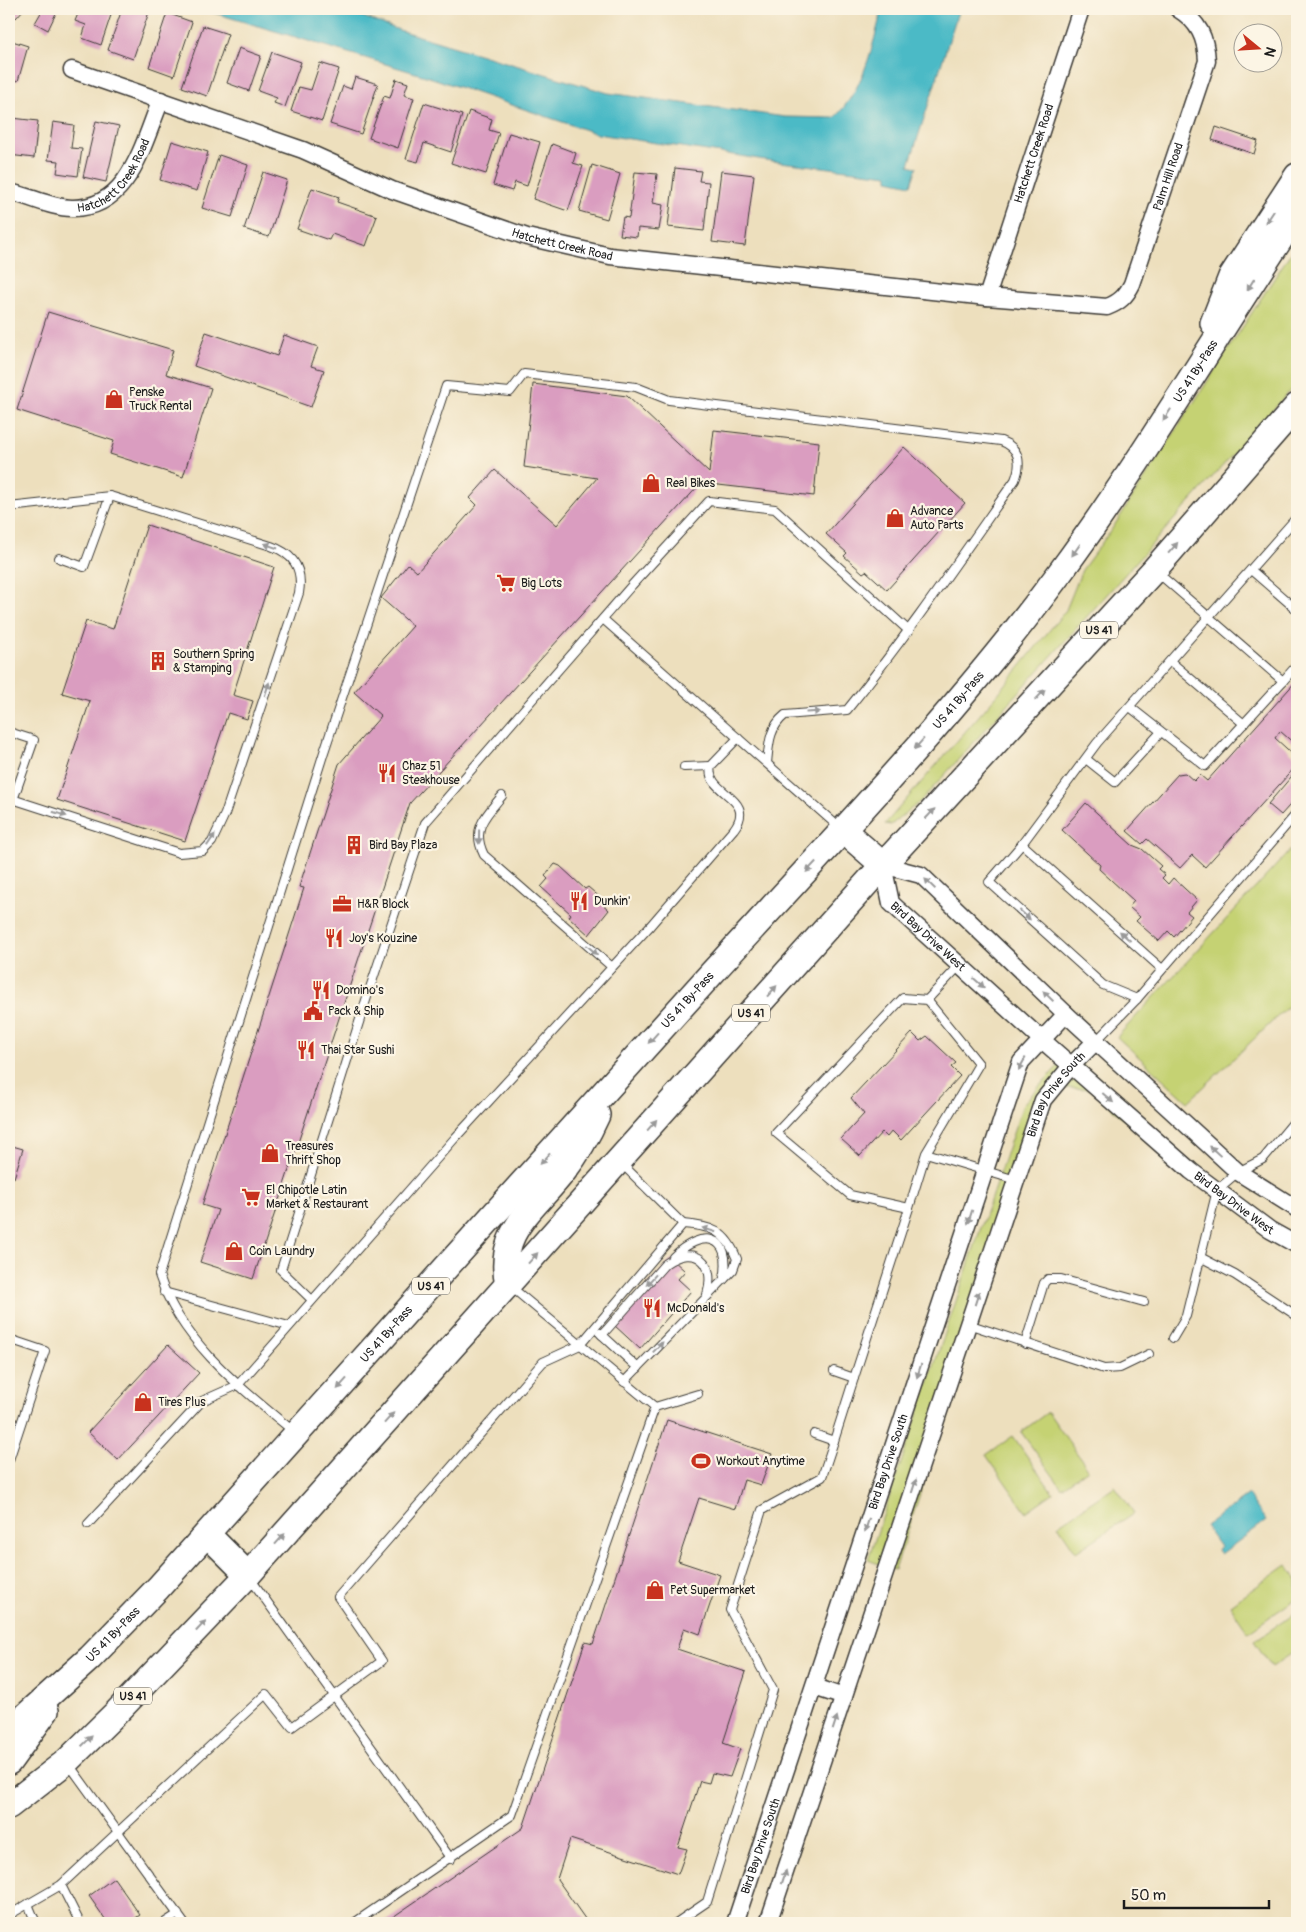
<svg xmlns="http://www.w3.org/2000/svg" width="1306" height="1932" font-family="Pangolin,sans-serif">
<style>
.green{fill:#c5d273;stroke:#707748}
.water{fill:#4cbac6;stroke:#346b71}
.building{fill:#da9dc0}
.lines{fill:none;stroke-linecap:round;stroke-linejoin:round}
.service-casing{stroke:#3b3934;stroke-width:10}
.minor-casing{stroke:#3b3934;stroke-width:19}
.primary-casing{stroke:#3b3934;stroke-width:28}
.service{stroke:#fff;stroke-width:8}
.minor{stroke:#fff;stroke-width:16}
.primary{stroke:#fff;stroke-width:25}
.oneway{fill:#999}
.labels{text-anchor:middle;stroke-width:4.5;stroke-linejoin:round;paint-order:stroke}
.shield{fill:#fcf5e5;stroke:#5f5d58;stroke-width:1}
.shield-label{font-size:11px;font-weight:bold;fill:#1c1c1c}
.street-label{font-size:12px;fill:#1c1c1c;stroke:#fcf5e5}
.poi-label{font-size:12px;fill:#1c1c1c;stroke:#fcf5e5;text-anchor:start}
</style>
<rect width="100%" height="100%" fill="#fcf5e5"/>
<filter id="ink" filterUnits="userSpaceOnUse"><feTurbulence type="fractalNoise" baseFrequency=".02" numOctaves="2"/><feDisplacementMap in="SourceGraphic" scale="10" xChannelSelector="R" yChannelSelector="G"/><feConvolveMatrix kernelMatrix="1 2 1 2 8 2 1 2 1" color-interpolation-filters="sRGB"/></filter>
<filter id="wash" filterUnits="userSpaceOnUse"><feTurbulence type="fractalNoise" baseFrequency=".0096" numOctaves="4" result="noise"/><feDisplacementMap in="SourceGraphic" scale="20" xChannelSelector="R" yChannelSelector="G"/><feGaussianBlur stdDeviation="1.12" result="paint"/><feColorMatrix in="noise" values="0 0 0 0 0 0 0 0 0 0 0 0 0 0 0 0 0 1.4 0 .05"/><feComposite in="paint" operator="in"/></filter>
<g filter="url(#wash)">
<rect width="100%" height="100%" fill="#eddfbd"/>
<g class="green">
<path d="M1297,243V383L922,800L891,825L885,824L997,695L1066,610L1082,570L1112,529Z"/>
<path d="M1297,843V998L1188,1102L1117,1037Z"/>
<path d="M1072,1051L1131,1126L1091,1089L1066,1088L1061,1091L1045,1110L895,1570L868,1560L1023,1104Z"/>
<path d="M1048,1412L1088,1469L1062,1488L1021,1432Z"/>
<path d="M1013,1436L1053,1493L1026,1512L986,1455Z"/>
<path d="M1115,1486L1134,1513L1076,1552L1058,1525Z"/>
<path d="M1287,1565L1297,1580V1598L1248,1632L1230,1605Z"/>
<path d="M1297,1612V1650L1272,1667L1254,1641Z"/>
</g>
<g class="water">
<path d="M201,9H342L399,30L608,93L785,117L834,118C864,89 872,48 882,9H959L909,165L917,167L911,185L888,180V175L772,161L598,134L429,77Z"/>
<path d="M1248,1495L1266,1521L1221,1554L1218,1550L1220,1547L1205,1526Z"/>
</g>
<g id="blocks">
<g class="building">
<path d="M9,9H24L16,18L9,12Z"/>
<path d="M43,9H58L48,30L35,23Z"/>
<path d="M80,9H113L101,45L82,38L86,25L75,21Z"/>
<path d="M122,9H150L133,59L108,50Z"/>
<path d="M167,13L192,22L174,76L149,67Z"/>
<path d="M203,26L228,34L207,96L182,87Z"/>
<path d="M9,40L28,46L18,81L9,78Z"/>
<path d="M239,48L261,56L249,91L227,83Z"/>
<path d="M272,52L301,62L285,107L274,103L277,98L258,91Z"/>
<path d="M320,63L339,69L322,121L291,111L299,87L311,90Z"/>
<path d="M355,77L378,84L361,134L330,124L343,86L351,89Z"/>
<path d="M396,79L408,83L404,95L414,98L398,148L369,138L384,96L390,98Z"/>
<path d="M424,103L462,115L451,152L424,143L418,162L406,159Z"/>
<path d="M469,111L492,119L489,130L499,133L486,174L451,163Z"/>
<path d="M12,118L38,121L34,158L9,155Z"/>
<path d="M96,121L119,126L106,182L83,177Z"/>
<path d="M53,122L74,125L71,148L82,149L78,176L57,173L59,161L48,160Z"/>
<path d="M1216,127L1258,141L1254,154L1212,140Z"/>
<path d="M509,133L540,142L527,186L515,182L512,191L493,185Z"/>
<path d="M172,141L208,152L197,191L160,180Z"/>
<path d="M552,144L576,153L573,163L583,166L568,211L533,199Z"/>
<path d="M219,155L248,165L232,217L202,208Z"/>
<path d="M592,165L620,174L607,219L579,211Z"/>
<path d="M675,168L701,171L699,181L709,182L704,231L668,227Z"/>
<path d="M721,171L754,175L745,246L712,242Z"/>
<path d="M263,172L287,180L269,237L244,229Z"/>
<path d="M635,172L657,174L653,203L663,205L659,230L638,228L637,237L620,235L623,217L629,218Z"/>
<path d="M312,188L339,197L337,202L377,216L366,246L332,234L329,240L297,229Z"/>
<path d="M48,312L173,350L166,374L211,388L183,477L110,454L114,441L17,410Z"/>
<path d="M206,332L277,356L284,335L318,347L311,366L324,370L311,407L194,366Z"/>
<path d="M533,384L627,396L709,473L714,430L819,442L814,496L701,483L410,803L253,1279L200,1262L218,1210L202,1205L304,888L299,887L339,764L381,716L354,692L413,626L381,598L408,564L417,572L477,505L470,498L495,470L557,525L597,478L524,467Z"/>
<path d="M904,447L965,503L887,590L866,571L863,573L844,556L847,553L826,534Z"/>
<path d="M147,525L274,567L233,695L253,701L247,719L228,713L185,841L57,800L90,701L62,693L86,621L113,629Z"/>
<path d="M1297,680V746L1280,731L1275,738L1297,758V765L1205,867L1192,855L1180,868L1147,839L1142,844L1127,831L1178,774L1185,773L1194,781L1200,775L1207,781Z"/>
<path d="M1297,770V797L1281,815L1268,804Z"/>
<path d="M1086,803L1132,845L1142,849L1161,866L1158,869L1165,875L1162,878L1168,884L1173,878L1197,900L1187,912L1192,916L1174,937L1168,931L1159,941L1136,921L1140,917L1129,907L1134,901L1099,869L1100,865L1062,830Z"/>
<path d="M555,864L560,866L585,889L588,887L602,899L600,902L609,910L589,935L569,917L571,914L541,887L548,879L545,876Z"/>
<path d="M912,1033L920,1041L927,1036L956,1063L951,1067L960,1076L901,1140L892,1131L887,1137L882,1132L860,1156L841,1139L864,1114L851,1098Z"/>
<path d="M9,1145L23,1149L14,1178L9,1177Z"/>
<path d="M672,1259L685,1271L678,1279L691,1291L640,1349L614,1325Z"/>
<path d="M168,1345L199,1373L118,1460L88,1432Z"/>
<path d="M667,1420L772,1454L761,1485L744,1480L735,1509L699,1498L678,1561L720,1575L700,1634L684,1628L677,1649L746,1672L723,1743L740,1749L730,1777L712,1773L709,1783L700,1781L678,1847L687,1849L678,1874L570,1839L557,1879L588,1923H384L523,1828L585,1642L593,1644Z"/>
<path d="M114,1878L140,1915L128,1923H108L89,1896Z"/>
</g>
</g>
</g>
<g filter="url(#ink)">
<use href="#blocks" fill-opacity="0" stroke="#3b3934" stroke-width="1"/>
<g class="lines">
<g class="service-casing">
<g id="service">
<path d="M9,507L110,496L84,567L59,558"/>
<path d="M1251,570L1297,610"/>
<path d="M1158,573L1283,681L1297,665"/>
<path d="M603,619L841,829"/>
<path d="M1170,661L1244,724"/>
<path d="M1130,707L1205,766L1283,681"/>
<path d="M9,732L34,740L13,800"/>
<path d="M1086,759L1115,782L1161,732"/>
<path d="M684,767L711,766"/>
<path d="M502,796C485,816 471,829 484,855L612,967"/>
<path d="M9,798L179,853L203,851L212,842L225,814L299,593C303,569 294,554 271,546L110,496"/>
<path d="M1022,844L1162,969"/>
<path d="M1137,999L1103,985L989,882L1022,844L1097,743L1297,517"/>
<path d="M927,1000L960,965"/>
<path d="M1096,1041L1137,999L1297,813"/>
<path d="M926,1153L909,1208L850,1195L776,1133L903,998L927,1000L979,1064L926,1153L1016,1180"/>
<path d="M621,1163L683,1224"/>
<path d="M673,1257C701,1229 733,1233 724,1279"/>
<path d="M1200,1257L1235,1275L1297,1316"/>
<path d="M164,1292L289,1326"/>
<path d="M312,1300L281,1270L367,997L425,823L632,585L709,501L775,509L909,631"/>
<path d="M968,1324L1104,1369L1120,1368L1149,1354"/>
<path d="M600,1333L638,1368"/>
<path d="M602,1335L665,1264C695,1243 717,1262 707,1295"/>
<path d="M1173,1338L1186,1316L1217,1190L1238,1172L1263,1159L1297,1118"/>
<path d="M9,1339L45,1351L9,1460"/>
<path d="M1025,1344L1044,1283L1048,1279H1061L1144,1302"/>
<path d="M854,1378L909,1208"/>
<path d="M655,1407L698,1394"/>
<path d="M293,1431C241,1388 181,1342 159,1275L324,752L446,386L510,392L524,374L636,387L669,400L1001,441C1020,448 1022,463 1015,480C960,558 907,636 847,710L785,715C769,728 769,744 767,763"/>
<path d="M814,1434L834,1441L854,1378L834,1371"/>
<path d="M88,1524L202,1401L238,1385L455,1138L650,926L734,829C758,797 704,794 711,766L738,738"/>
<path d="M250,1578L451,1859"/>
<path d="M68,1763L184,1923"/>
<path d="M61,1885L80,1923"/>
<path d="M28,1904L36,1923"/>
<path d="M9,1915L61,1885L266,1694L292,1727L382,1661L338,1597L543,1362L580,1345L683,1224C712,1226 726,1231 737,1259L733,1270L624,1382"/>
<path d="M164,1923L178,1914"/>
<path d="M354,1923L512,1815L655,1407L510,1286"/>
<path d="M676,1923L707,1902L773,1690L730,1610L762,1510L822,1477L834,1441"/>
</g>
</g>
<g class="minor-casing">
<g id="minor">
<path id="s1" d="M72,70L303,150L392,190L527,237L610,256L987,297L1107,307C1120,302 1126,296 1132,284L1207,61C1206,38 1199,22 1178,9"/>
<path id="s2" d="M9,192C30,196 51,208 72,208C130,209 143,142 161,100"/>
<path id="s3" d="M987,297L1081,9"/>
<path id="s4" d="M1297,1209L1238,1172L1066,1014L921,875L883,865L891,903L1041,1039L1191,1171L1270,1230L1297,1245"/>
<path d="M814,1687L844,1697"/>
<path id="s5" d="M735,1923L1021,1062L1066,1014"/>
<path id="s6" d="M768,1923L1043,1100L1071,1066L1096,1041"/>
</g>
</g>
<g class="primary-casing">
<g id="primary">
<path d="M1213,323L1231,277L1297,176"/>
<path d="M844,831L883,865"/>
<path d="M508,1285C496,1231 534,1210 564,1171C577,1154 588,1135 597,1115"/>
<path d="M207,1534L248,1575"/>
<path id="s7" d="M9,1731L90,1658L158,1588C343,1383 526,1177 712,973C830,843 954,716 1059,574C1145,458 1217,333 1297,214"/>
<path d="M9,1762L46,1711"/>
<path d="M9,1806L67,1761L118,1711L248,1575L883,865L1154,570L1297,406"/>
</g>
</g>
<use href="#service" class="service"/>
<use href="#minor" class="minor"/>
<use href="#primary" class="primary"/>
</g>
<defs><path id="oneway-solid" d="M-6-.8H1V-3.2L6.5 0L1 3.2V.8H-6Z" transform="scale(1.25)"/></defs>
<g class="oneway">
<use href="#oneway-solid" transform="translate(1270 217) rotate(123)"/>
<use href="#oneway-solid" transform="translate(1251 284) rotate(122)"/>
<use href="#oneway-solid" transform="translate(1167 415) rotate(123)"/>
<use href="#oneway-solid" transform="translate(271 546) rotate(-161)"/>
<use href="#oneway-solid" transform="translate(1173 548) rotate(-49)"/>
<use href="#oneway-solid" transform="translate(1076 550) rotate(125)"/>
<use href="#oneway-solid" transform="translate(267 689) rotate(-72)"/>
<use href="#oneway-solid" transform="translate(1040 695) rotate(-47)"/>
<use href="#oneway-solid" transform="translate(813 712) rotate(-4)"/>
<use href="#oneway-solid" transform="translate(919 744) rotate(131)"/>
<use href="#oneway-solid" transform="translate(60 814) rotate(17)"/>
<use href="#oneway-solid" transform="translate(930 814) rotate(-47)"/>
<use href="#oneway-solid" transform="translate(479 837) rotate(91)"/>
<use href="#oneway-solid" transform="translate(211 840) rotate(-56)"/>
<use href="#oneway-solid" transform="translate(811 867) rotate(133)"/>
<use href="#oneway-solid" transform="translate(930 884) rotate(-136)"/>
<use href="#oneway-solid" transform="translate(1025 915) rotate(42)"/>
<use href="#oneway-solid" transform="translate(1125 936) rotate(-138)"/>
<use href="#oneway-solid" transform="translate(592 950) rotate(41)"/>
<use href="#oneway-solid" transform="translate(979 983) rotate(42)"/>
<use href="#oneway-solid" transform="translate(772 991) rotate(-48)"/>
<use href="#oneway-solid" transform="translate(1048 996) rotate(-136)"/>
<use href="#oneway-solid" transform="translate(653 1038) rotate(132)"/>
<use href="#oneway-solid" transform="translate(1022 1064) rotate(119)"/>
<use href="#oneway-solid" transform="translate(1108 1098) rotate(41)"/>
<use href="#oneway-solid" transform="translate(652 1125) rotate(-49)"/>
<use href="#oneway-solid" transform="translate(1215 1151) rotate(-137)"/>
<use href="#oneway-solid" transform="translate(545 1159) rotate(132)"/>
<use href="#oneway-solid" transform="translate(970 1217) rotate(108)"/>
<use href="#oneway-solid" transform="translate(709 1230) rotate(-162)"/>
<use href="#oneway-solid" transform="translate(533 1258) rotate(-48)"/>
<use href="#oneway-solid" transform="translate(651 1280) rotate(132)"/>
<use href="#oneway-solid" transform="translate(977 1298) rotate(-72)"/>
<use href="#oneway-solid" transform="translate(658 1347) rotate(-46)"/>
<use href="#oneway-solid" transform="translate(919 1371) rotate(108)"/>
<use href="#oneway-solid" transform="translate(342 1384) rotate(132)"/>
<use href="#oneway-solid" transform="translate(389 1418) rotate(-48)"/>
<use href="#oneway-solid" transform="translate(914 1486) rotate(-72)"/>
<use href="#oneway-solid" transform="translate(867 1525) rotate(108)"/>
<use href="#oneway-solid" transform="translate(280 1539) rotate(-48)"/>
<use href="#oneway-solid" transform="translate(201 1626) rotate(-47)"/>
<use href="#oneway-solid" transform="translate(835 1723) rotate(-72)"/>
<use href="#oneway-solid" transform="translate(87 1741) rotate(-44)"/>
<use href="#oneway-solid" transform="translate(784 1877) rotate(-72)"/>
</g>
</g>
<defs>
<g id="shop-bare" transform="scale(1.5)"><path d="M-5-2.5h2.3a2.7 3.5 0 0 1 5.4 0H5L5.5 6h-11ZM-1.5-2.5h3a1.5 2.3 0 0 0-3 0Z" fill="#c8321e" stroke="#fcf5e5" stroke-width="2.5" paint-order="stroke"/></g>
<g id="supermarket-bare" transform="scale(1.5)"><path d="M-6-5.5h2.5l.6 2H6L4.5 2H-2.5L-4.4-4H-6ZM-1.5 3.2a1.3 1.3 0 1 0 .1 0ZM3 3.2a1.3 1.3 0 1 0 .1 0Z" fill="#c8321e" stroke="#fcf5e5" stroke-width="2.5" paint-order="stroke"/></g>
<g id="building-bare" transform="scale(1.5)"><path d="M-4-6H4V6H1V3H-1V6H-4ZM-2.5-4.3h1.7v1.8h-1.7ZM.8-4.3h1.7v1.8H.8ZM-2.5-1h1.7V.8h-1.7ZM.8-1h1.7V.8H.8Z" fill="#c8321e" stroke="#fcf5e5" stroke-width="2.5" paint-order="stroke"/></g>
<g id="restaurant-bare" transform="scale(1.5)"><path d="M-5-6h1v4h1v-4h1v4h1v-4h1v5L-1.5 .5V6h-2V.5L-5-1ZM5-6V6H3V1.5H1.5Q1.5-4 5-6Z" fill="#c8321e" stroke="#fcf5e5" stroke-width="2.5" paint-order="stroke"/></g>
<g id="office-bare" transform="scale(1.5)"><path d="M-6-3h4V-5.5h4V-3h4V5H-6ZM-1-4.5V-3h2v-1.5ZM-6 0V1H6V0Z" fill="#c8321e" stroke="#fcf5e5" stroke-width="2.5" paint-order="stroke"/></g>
<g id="civic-bare" transform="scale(1.5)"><path d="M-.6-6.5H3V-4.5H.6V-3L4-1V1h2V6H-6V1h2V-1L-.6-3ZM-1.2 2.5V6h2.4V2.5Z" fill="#c8321e" stroke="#fcf5e5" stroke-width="2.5" paint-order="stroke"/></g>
<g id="stadium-bare" transform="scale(1.5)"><path d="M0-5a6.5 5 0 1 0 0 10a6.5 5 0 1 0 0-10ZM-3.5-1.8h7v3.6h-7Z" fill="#c8321e" stroke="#fcf5e5" stroke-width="2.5" paint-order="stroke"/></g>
</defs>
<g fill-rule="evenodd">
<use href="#shop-bare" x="114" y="399"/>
<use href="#shop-bare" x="651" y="483"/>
<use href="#shop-bare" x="895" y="518"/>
<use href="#supermarket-bare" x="506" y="583"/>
<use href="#building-bare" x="158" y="661"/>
<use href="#restaurant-bare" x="387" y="773"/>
<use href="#building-bare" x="354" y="845"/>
<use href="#restaurant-bare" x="579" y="901"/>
<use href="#office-bare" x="342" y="904"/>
<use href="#restaurant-bare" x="334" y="938"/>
<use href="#restaurant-bare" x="321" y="990"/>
<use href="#civic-bare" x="313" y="1011"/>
<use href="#restaurant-bare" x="306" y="1050"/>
<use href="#shop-bare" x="270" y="1153"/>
<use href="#supermarket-bare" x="251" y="1197"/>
<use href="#shop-bare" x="234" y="1251"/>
<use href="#restaurant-bare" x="652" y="1308"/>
<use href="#shop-bare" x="143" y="1402"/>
<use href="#stadium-bare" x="701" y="1461"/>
<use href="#shop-bare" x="655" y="1590"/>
</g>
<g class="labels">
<g class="shield">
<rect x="1080" y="621.5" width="38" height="17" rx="4"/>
<rect x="732" y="1004.5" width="38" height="17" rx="4"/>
<rect x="412" y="1277.5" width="38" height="17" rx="4"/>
<rect x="114" y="1687.5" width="38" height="17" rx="4"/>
</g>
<g class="shield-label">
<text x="1099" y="634">US 41</text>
<text x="751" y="1017">US 41</text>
<text x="431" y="1290">US 41</text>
<text x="133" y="1700">US 41</text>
</g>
<g class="street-label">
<text dy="4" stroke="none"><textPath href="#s3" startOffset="151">Hatchett Creek Road</textPath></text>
<text dy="4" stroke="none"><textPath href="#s2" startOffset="122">Hatchett Creek Road</textPath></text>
<text dy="4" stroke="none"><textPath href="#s1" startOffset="1218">Palm Hill Road</textPath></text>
<text dy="4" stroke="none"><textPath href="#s1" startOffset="521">Hatchett Creek Road</textPath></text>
<text dy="4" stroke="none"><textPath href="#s7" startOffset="1808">US 41 By-Pass</textPath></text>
<text dy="4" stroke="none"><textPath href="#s7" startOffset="1402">US 41 By-Pass</textPath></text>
<text dy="4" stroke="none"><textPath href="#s4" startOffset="632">Bird Bay Drive West</textPath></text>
<text dy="4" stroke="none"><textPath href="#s7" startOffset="998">US 41 By-Pass</textPath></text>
<text dy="4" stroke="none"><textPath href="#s6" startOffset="879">Bird Bay Drive South</textPath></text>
<text dy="4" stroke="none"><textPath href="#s4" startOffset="1038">Bird Bay Drive West</textPath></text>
<text dy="4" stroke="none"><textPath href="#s7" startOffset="548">US 41 By-Pass</textPath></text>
<text dy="4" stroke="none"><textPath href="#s5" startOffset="486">Bird Bay Drive South</textPath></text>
<text dy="4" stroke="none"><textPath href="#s7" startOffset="142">US 41 By-Pass</textPath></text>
<text dy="4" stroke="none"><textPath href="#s5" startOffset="81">Bird Bay Drive South</textPath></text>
</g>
<g class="poi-label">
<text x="129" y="396">Penske<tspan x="129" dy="14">Truck Rental</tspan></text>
<text x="666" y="487">Real Bikes</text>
<text x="910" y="515">Advance<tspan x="910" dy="14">Auto Parts</tspan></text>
<text x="521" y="587">Big Lots</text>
<text x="173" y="658">Southern Spring<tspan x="173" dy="14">&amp; Stamping</tspan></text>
<text x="402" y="770">Chaz 51<tspan x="402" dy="14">Steakhouse</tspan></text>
<text x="369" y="849">Bird Bay Plaza</text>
<text x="594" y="905">Dunkin'</text>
<text x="357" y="908">H&amp;R Block</text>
<text x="349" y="942">Joy's Kouzine</text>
<text x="336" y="994">Domino's</text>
<text x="328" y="1015">Pack &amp; Ship</text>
<text x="321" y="1054">Thai Star Sushi</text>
<text x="285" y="1150">Treasures<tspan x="285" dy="14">Thrift Shop</tspan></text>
<text x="266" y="1194">El Chipotle Latin<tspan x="266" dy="14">Market &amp; Restaurant</tspan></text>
<text x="249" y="1255">Coin Laundry</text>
<text x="667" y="1312">McDonald's</text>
<text x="158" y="1406">Tires Plus</text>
<text x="716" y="1465">Workout Anytime</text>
<text x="670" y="1594">Pet Supermarket</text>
</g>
</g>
<rect width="1306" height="1932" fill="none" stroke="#fcf5e5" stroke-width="30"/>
<g transform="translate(1258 48) rotate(108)"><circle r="24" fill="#fcf5e5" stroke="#a29e95"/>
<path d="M0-4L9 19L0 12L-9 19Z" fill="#c8321e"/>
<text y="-8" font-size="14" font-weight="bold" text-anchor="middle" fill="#1c1c1c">N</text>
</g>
<path d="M1124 1900v8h145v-8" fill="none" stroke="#1c1c1c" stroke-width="2.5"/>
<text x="1131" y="1900" font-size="15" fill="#1c1c1c" stroke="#fcf5e5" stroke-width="4" paint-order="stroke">50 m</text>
</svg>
